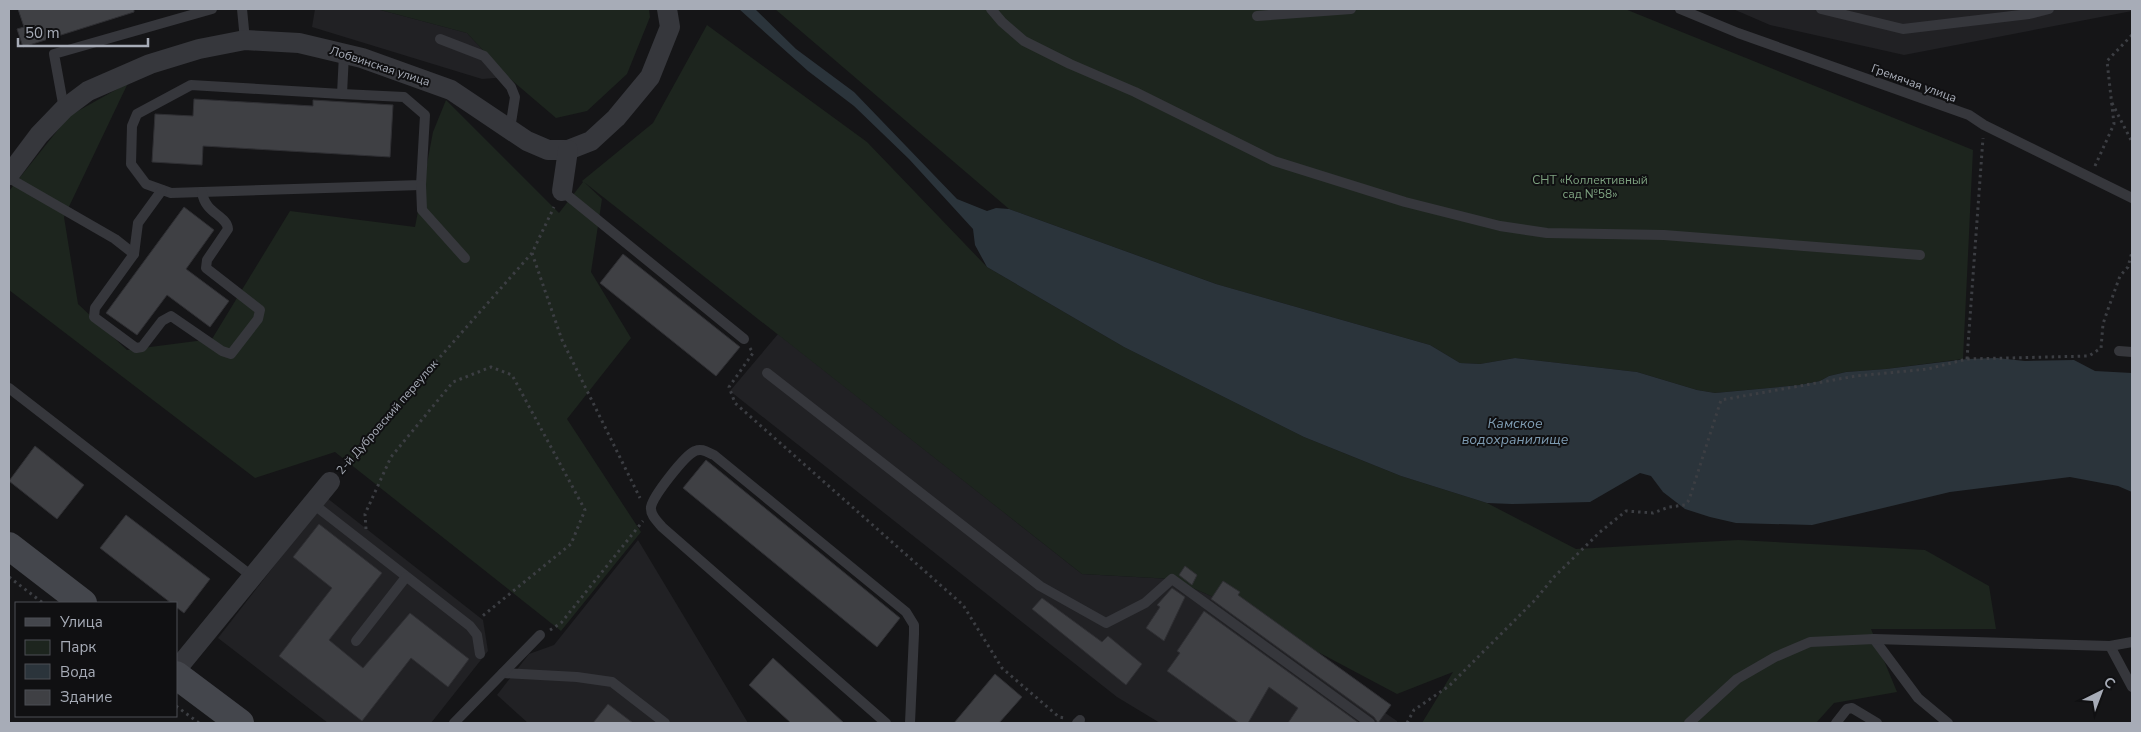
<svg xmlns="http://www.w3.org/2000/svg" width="2141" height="732" font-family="'Nunito Sans',sans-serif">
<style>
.built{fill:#212124}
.green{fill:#1d251e}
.water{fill:#2b343b}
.building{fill:#3f4044;stroke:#2f2f33}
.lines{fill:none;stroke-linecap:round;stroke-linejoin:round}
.path{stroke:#3c3e43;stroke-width:3;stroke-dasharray:2.5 4;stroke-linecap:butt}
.lane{stroke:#36373c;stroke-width:10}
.street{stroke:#36373c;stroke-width:20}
.secondary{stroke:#44464c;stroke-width:28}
.labels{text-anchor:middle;stroke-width:4;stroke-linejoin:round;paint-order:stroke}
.street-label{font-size:12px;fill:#a7acb7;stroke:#101012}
.park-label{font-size:12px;fill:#7ea280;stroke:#101012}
.water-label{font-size:14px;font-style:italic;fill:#7e9bb1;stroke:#101012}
</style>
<rect width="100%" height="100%" fill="#151517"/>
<g class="built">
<path d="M315,9H377L467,33L508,77L482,79L312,27Z"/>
<path d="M1733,9H2132V11L1904,55L1770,25Z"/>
<path d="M778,334L1082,574L1172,579L1218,599L1397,721V723H1160L1117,697L730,391Z"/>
<path d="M327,498L483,620L488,651L431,723H328L218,638Z"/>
<path d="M638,540L748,723H528L497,695L529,654L554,645Z"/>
</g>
<g class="green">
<path d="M377,9H649L650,17L627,74L587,111L556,118L508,77L467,33Z"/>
<path d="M775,9H1625L1973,150L1963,359L1886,369L1846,372L1829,376L1820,381L1800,385L1715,393L1697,390L1637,372L1515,358L1480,364L1460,363L1430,345L1216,284L1009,209Z"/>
<path d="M707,25L867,142L987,267L1124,347L1304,437L1401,476L1487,503L1576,549L1738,540L1925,550L1989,586L1996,629H1871L1897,692L1834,703L1816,723H1422L1453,672L1397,694L1218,599L1172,579L1082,574L584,182L602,199L591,272L631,338L567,419L641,532L561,631L335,452L255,478L9,290V191L69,116L128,83L64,217L78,304L127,350L212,339L290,211L415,227L433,132L446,100L559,213L583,182L582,181L653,123Z"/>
</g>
<path class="water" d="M739,9H755L796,49L854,92L957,199L987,211L996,208L1009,209L1216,284L1430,345L1460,363L1480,364L1515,358L1637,372L1697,390L1715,393L1800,385L1820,381L1829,376L1846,372L1886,369L1967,359L1997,358L2025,361L2074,360L2095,371L2132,373V492L2118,486L2070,477L1950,492L1812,525L1736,523L1710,517L1685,509L1663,492L1651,476L1640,473L1590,502L1512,504L1487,503L1401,476L1304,437L1124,347L987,267L975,245L973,229L909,159L854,106L808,71Z"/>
<g class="building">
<path d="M18,9H134V12L23,47L17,29L24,27Z"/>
<path d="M194,99L313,106V100L393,105L390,157L203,146L202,165L152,162L155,114L193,116Z"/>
<path d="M184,207L214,230L186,269L229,301L210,327L167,295L137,335L106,313Z"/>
<path d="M623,254L740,347L716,376L600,283Z"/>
<path d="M35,446L84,485L57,519L9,481Z"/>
<path d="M706,460L900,618L877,647L683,488Z"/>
<path d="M126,515L210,579L184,613L176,607V603H171L100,548Z"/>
<path d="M319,524L382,573L329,640L363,668L410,613L469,659L448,687L411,658L362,721L279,656L332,588L293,557Z"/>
<path d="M1185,566L1197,575L1192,585L1179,575Z"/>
<path d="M1223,581L1240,592L1238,595L1391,705L1378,723L1374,717L1211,599Z"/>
<path d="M1172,588L1185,597L1164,641L1146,628L1160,607L1157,605Z"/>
<path d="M1042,598L1102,642L1108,636L1142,664L1126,685L1032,609Z"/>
<path d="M1204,611L1359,723H1288L1298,708L1269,687L1248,723H1239L1167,671L1180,653L1177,651Z"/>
<path d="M773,658L844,723H791L749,685Z"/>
<path d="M995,674L1022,697L999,723H954Z"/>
<path d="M608,704L633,723H593Z"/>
</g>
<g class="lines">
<g class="path">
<path d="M2112,103L2132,142"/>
<path d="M2095,166L2114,124L2107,61L2132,35"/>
<path d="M532,253L562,340L640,498"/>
<path d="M750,348L753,353L729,387L735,403L963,605L1002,668L1059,717L1065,718"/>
<path d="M1967,359L1983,138"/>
<path d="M341,469L532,253L554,207"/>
<path d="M366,529L365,514L391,457L453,382L491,367L512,375L585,510L571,544L480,618"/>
<path d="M9,577L43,603"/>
<path d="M550,630L561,623L643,521"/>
<path d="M176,706L199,723"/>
<path d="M1407,723L1414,710L1449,686L1534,601L1555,576L1600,532L1626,511L1653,513L1669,507L1685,505L1689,500L1721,400L1856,376L1928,369L1967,359L2089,356L2101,348L2103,324L2107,312L2120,276L2128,267L2132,252"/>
</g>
<g class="lane">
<path d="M242,9L245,40"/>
<path d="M991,9L1002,22L1024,41L1070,64L1135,92L1274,161L1405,202L1500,226L1547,233L1664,235L1920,255"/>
<path d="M1680,9L1738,33L1969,115L1984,125L2132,198"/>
<path d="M1821,9L1903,29L2029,14L2049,9"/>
<path d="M1257,16L1351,9"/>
<path d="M440,39L484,56L511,87L515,97L510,129"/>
<path d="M342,94L191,85L137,114L132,126L131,164L146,184L171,193L421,185L425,115L404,97L342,94L344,54"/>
<path d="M64,109L54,54L212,9"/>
<path d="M9,178L115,239L134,254"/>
<path d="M421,185L422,210L465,258"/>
<path d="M162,190L138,223L134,254L95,308L94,317L136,348L142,347L162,321L171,316L222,351L231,354L258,319L260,310L206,268L207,260L228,229C227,215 205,214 202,192"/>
<path d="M562,191L744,339"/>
<path d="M2119,351L2132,352"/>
<path d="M767,373L1040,586L1106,623L1145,603L1172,579L1370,723"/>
<path d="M9,388L253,577"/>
<path d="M312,503L470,626L477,635L480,654"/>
<path d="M1874,639L1918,698L1948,723"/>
<path d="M356,641L406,577"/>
<path d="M2110,646L2132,687"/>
<path d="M503,673L577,677L612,682L665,723"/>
<path d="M454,723L540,635"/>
<path d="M886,723L662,527C657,521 650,515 651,507C653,496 685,455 695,451C702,448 707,452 714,455L906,612L914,625V634L910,723"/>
<path d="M1077,723L1080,720"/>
<path d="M1689,723L1737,679L1775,657L1810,642L1874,639L2110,646L2132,642"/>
<path d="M1836,723L1847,709L1852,708L1877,723"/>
</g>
<g class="street">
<path d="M9,175L39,135L64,109L88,91L150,64L199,49L245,40L299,43L362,58L451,90L527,141L548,150H568L591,141L616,118L650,77L670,27L667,9"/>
<path d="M562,191L568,150"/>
<path d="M176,670L330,482"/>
</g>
<g class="secondary">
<path d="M9,546L83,603"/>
<path d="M176,675L240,723"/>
</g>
</g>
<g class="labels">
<g class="street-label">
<text transform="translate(380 66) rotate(18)" y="4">Лобвинская улица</text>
<text transform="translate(1914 83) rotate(20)" y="4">Гремячая улица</text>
<text transform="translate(387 417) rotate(-49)" y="4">2-й Дубровский переулок</text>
</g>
<g class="park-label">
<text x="1590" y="184">СНТ «Коллективный<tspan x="1590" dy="14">сад №58»</tspan></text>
</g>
<g class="water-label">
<text x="1515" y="428">Камское<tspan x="1515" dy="16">водохранилище</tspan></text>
</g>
</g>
<rect width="2141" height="732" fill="none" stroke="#a7acb7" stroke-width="20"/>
<rect x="15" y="602" width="162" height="115" fill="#101012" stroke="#4c4e54"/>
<rect x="25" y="618" width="25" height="8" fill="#44464c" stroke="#4c4e54"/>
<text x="60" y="627" font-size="15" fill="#a7acb7">Улица</text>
<rect x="25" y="640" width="25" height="15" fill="#1d251e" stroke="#4c4e54"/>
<text x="60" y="652" font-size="15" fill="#a7acb7">Парк</text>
<rect x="25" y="664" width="25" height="15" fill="#2b343b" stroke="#4c4e54"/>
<text x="60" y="677" font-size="15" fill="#a7acb7">Вода</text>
<rect x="25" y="690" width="25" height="15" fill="#3f4044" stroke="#4c4e54"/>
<text x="60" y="702" font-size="15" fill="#a7acb7">Здание</text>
<g transform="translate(2101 692) rotate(42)" stroke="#101012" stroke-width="4" paint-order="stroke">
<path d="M0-4L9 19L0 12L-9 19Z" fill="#a7acb7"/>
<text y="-8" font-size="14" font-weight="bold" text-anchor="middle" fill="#a7acb7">С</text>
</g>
<path d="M18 38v8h130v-8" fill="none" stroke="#a7acb7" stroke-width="2.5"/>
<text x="25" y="38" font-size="15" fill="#a7acb7" stroke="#101012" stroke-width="4" paint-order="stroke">50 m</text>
</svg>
